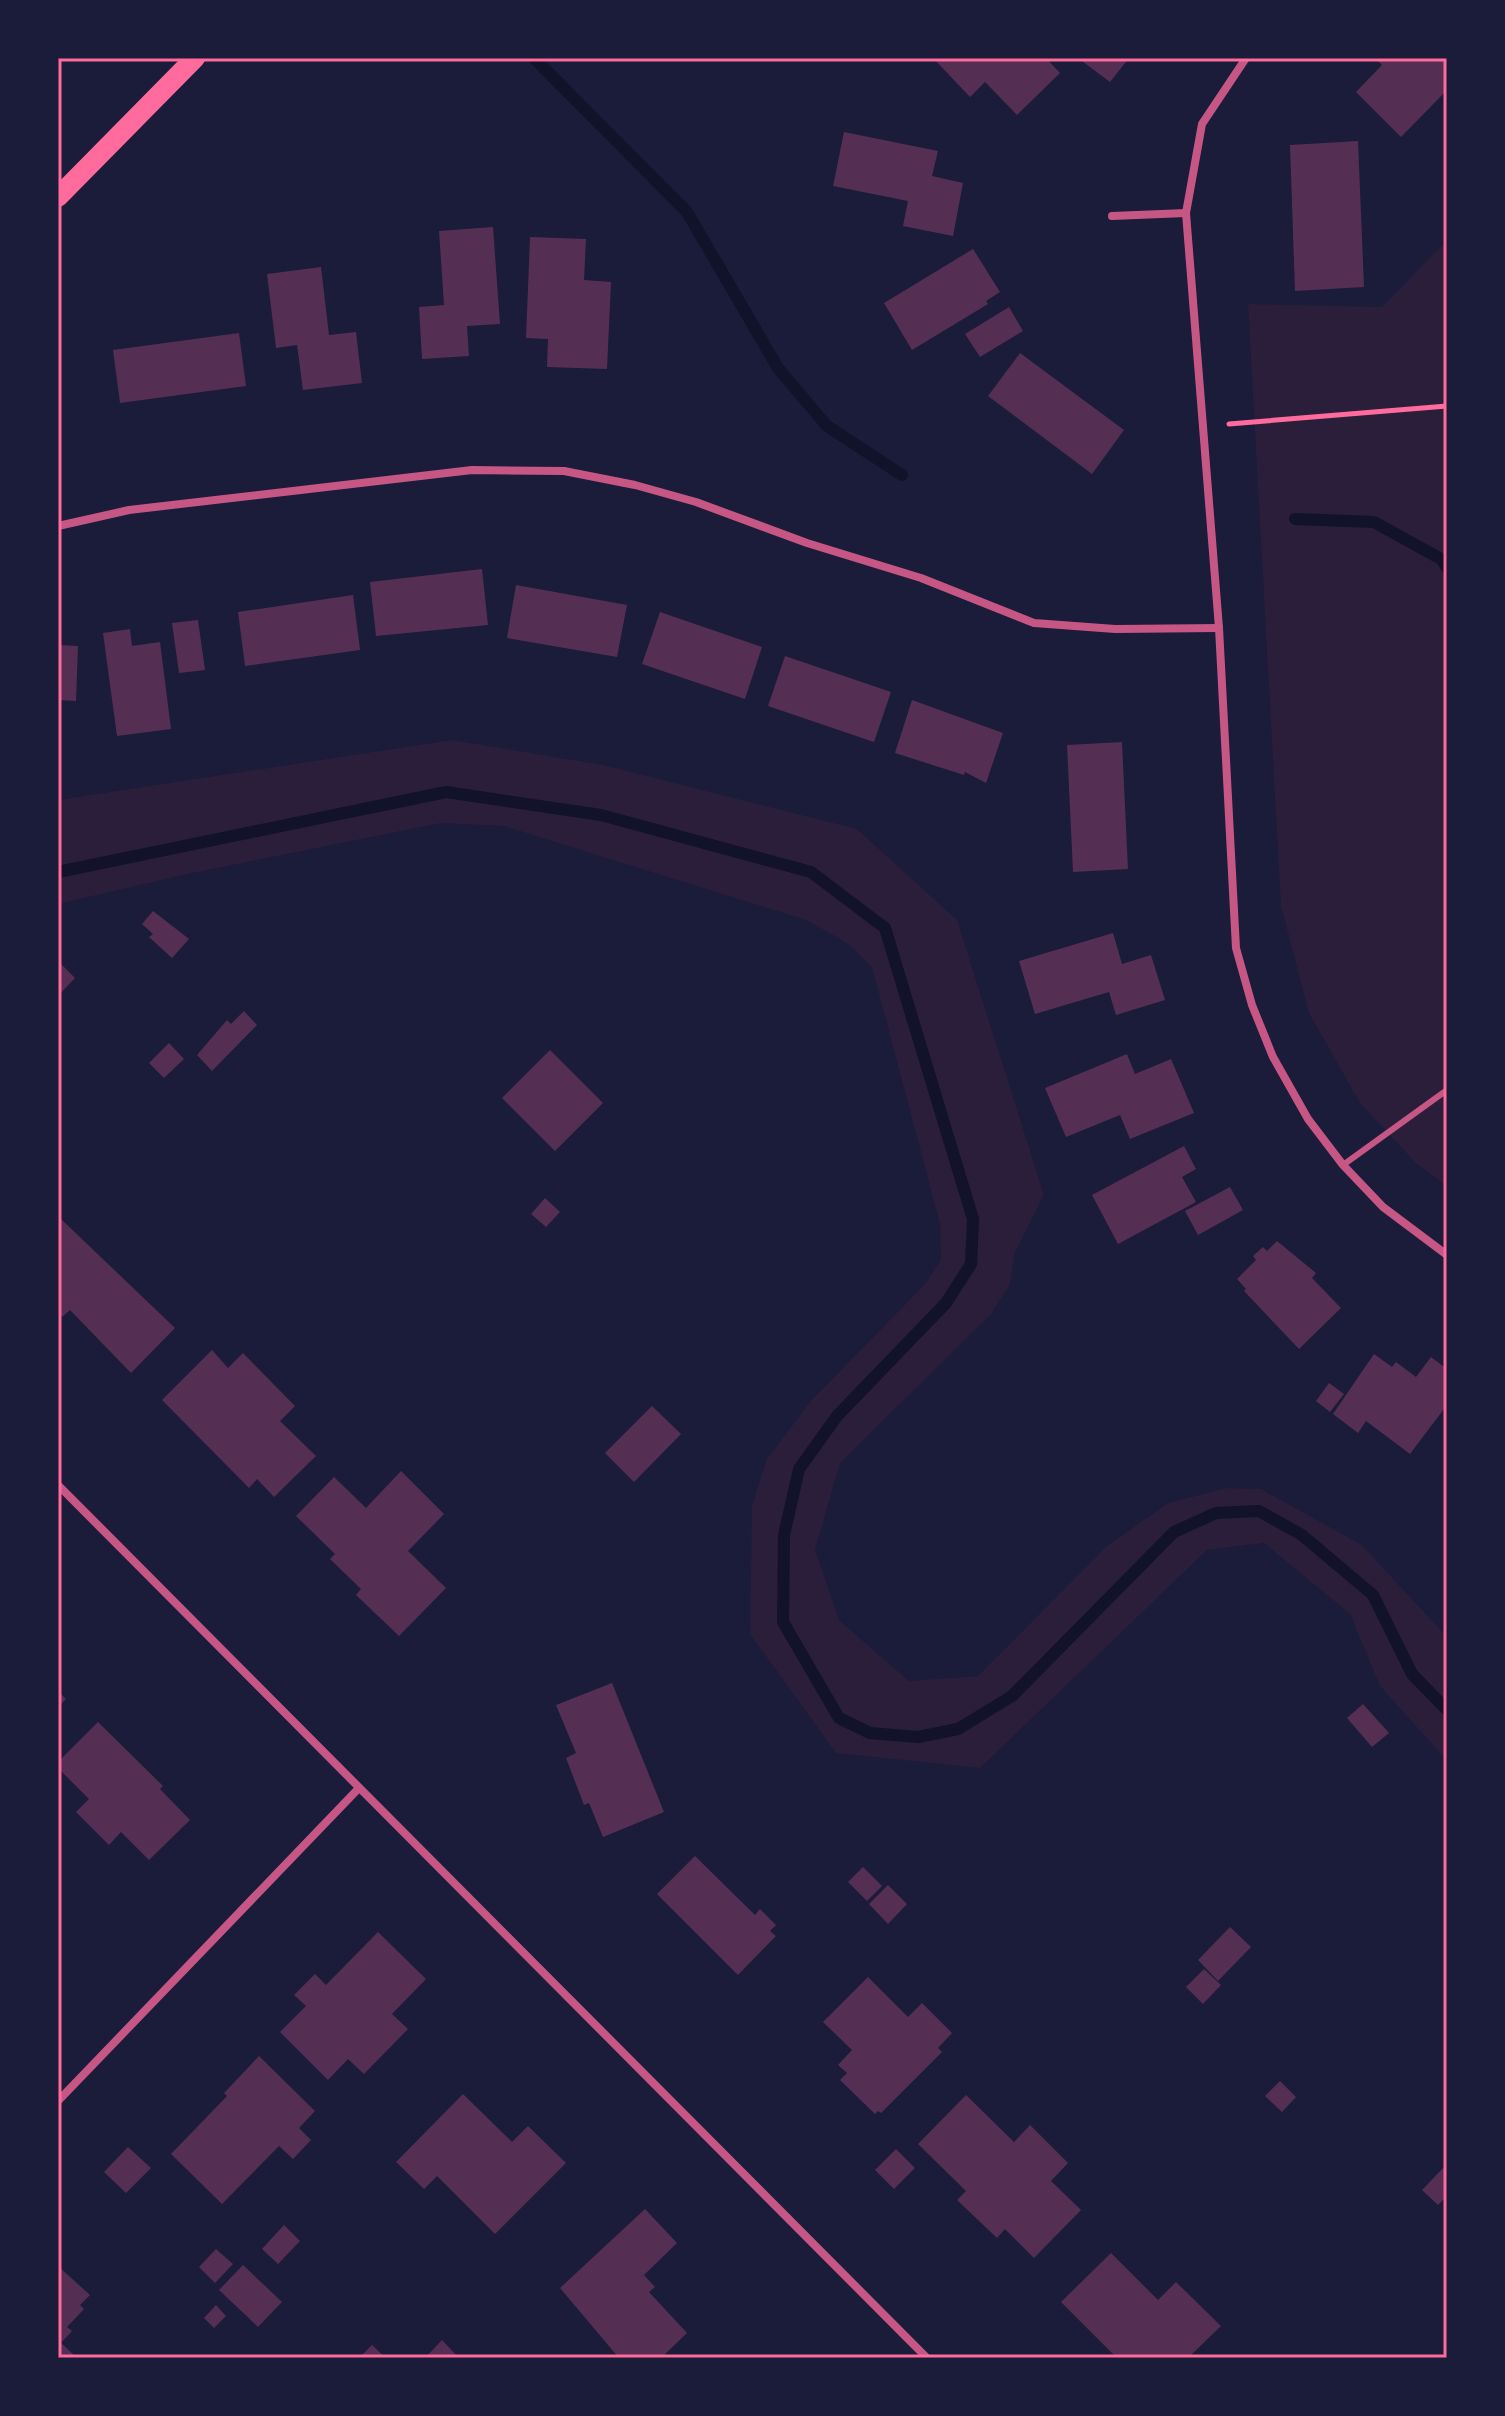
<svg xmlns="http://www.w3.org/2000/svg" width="1505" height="2416" font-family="'IBM Plex Serif',serif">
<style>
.green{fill:#2a1e3b}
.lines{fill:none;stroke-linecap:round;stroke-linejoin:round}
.stream{stroke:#12122b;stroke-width:12}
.building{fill:#542f53}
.path{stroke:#ff6b9d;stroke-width:5}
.service{stroke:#c65784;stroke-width:6}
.minor{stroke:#c65784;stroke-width:8}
.primary{stroke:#ff6b9d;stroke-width:20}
.neatline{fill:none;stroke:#ff6b9d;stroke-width:3}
</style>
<rect width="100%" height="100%" fill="#1b1b3a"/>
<g class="green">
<path d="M1447,240V1186L1416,1163L1360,1103L1309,1013L1281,906L1248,304L1382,307Z"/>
<path d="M452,740L603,765L857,829L957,920L1044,1195L1014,1255L1010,1284L991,1314L840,1463L815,1550L839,1620L909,1681L978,1676L1107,1546L1168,1503L1227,1488L1261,1489L1362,1545L1447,1637V1761L1380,1686L1350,1614L1264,1543L1207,1550L980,1768L836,1753L750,1634L752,1506L767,1459L810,1402L926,1283L941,1259L940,1224L872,967L847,943L806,920L504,826L441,823L192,873L58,904V800Z"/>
</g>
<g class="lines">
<g class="stream">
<path d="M534,58L687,212L778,368L827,426L902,475"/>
<path d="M1295,519L1374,522L1441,559L1447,568"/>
<path d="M58,872L446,792L601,815L811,872L885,928L973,1219L971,1264L946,1303L837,1416L799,1469L784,1535L783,1622L839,1718L870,1733L918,1737L958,1729L1012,1696L1174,1532L1216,1513L1259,1511L1302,1535L1373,1595L1412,1674L1447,1710"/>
</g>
</g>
<g class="building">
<path d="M933,58H1046L1060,73L1017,115L985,82L970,97Z"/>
<path d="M1078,58H1129L1110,82Z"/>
<path d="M1379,58H1447V90L1401,137L1356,92L1382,65L1377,60Z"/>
<path d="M844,132L938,151L932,176L963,183L953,236L903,226L908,201L833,186Z"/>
<path d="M1358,141L1364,287L1295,291L1290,145Z"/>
<path d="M493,227L500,324L467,326L469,356L422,359L419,307L444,305L439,231Z"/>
<path d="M530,237L586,239L584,280L611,282L607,369L547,367L548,339L526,338Z"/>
<path d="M973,249L1000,292L986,301L988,304L912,350L884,303Z"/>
<path d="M321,267L329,335L356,332L362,383L303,390L297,345L276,348L267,274Z"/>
<path d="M1009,307L1023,331L980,357L965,334Z"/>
<path d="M239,333L246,386L120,403L113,350Z"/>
<path d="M1020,353L1124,430L1092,474L988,396Z"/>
<path d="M482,569L488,625L376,636L370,582Z"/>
<path d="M516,585L627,605L617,657L507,638Z"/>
<path d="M353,595L360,650L245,666L238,612Z"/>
<path d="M660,612L762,647L745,699L642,664Z"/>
<path d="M198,620L205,670L179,673L172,623Z"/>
<path d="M130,629L132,646L160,642L171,729L117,736L103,633Z"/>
<path d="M58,645L78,646L76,701L58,700Z"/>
<path d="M785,656L891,692L874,742L768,706Z"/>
<path d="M912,700L1003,733L986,783L965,772L964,775L895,753Z"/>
<path d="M1122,742L1128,869L1073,872L1067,745Z"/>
<path d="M153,911L189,939L172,958L149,937L153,934L142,924Z"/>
<path d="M1113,933L1122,964L1151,955L1165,1000L1116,1015L1109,992L1035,1014L1019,961Z"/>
<path d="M58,961L75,978L58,996Z"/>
<path d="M244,1011L257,1025L212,1071L197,1055L227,1020L231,1024Z"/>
<path d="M169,1043L184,1059L164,1078L149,1063Z"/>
<path d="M550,1050L603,1103L555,1151L502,1098Z"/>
<path d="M1127,1054L1135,1074L1171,1059L1194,1113L1130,1139L1120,1115L1066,1137L1045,1088Z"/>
<path d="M1184,1146L1196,1169L1182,1177L1196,1202L1118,1244L1092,1195Z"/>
<path d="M1230,1187L1243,1210L1198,1235L1185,1211Z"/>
<path d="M545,1198L560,1212L546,1227L531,1214Z"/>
<path d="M61,1219L175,1328L131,1373L70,1310L62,1317L58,1313V1222Z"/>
<path d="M1277,1241L1316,1273L1312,1278L1341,1308L1299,1349L1244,1291L1246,1289L1237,1279L1256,1260L1253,1256L1263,1247L1267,1251Z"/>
<path d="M212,1350L228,1368L243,1353L295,1406L280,1421L316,1456L274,1497L257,1479L249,1488L162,1400Z"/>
<path d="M1374,1354L1392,1367L1396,1362L1416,1377L1431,1357L1447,1369V1405L1410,1454L1366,1421L1358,1433L1333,1414Z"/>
<path d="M1329,1383L1344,1394L1330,1412L1316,1401Z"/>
<path d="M652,1406L681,1434L634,1482L605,1453Z"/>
<path d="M401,1471L444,1514L408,1551L446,1588L399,1636L356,1595L361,1589L330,1559L335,1554L296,1516L334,1477L366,1508Z"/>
<path d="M612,1683L664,1812L603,1837L589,1803L584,1805L566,1758L576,1753L556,1705Z"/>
<path d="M58,1691L66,1699L58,1707Z"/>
<path d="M1363,1704L1389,1733L1372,1747L1347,1718Z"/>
<path d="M98,1722L163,1786L160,1789L190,1820L149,1860L121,1832L109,1845L76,1812L89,1799L58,1768V1762Z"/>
<path d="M695,1856L755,1915L760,1909L776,1925L770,1931L776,1936L738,1975L657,1894Z"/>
<path d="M863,1867L882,1886L867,1901L848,1882Z"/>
<path d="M888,1885L907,1904L888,1924L869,1904Z"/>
<path d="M1230,1927L1251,1947L1218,1981L1198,1960Z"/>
<path d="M378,1932L426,1979L392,2014L408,2029L364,2074L348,2059L328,2080L280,2032L306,2006L294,1995L315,1974L326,1985Z"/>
<path d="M1204,1969L1221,1985L1203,2004L1186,1987Z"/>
<path d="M868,1977L908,2017L922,2003L952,2033L938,2048L942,2052L881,2113L878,2111L875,2114L840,2080L847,2073L838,2065L852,2050L823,2022Z"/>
<path d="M259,2056L315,2111L299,2128L311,2140L293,2159L279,2146L222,2204L171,2154L227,2096L224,2093Z"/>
<path d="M1280,2081L1296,2097L1282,2112L1265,2096Z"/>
<path d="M463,2094L512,2142L528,2126L566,2163L495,2234L437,2176L424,2189L396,2162Z"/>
<path d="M966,2095L1014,2142L1030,2125L1068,2163L1051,2181L1081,2210L1034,2258L1005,2229L997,2238L957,2200L966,2191L918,2144Z"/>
<path d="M128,2147L151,2168L126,2193L104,2172Z"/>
<path d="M896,2149L915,2168L894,2189L875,2170Z"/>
<path d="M1447,2164V2196L1438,2205L1422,2190Z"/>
<path d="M645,2209L677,2243L644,2275L655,2287L649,2292L687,2333L661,2358H619L560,2288Z"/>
<path d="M284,2225L300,2241L278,2264L262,2249Z"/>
<path d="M216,2249L233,2264L215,2283L199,2267Z"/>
<path d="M1111,2253L1158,2300L1176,2282L1221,2326L1190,2356L1192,2358H1117L1061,2302Z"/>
<path d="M243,2265L282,2302L258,2327L219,2290Z"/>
<path d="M58,2266L90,2295L80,2305L84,2309L67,2327L72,2331L61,2343L77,2358H58Z"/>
<path d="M216,2305L226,2316L214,2328L204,2318Z"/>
<path d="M442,2340L459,2358H425Z"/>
<path d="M372,2345L386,2358H359Z"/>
</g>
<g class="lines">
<path class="path" d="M1229,424L1447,406"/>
<path class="service" d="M1343,1165L1447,1090"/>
<g class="minor">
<path d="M1246,58L1202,124L1186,213L1219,628L1236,948L1252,1005L1273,1057L1308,1119L1343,1165L1383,1207L1447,1255"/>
<path d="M1112,216L1186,213"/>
<path d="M58,526L129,510L472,470L564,471L635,485L696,502L807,543L921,578L1034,623L1115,629L1219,628"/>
<path d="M58,1485L927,2358"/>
<path d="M58,2101L359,1788"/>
</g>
<path class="primary" d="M58,197L195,58"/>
</g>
<rect width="1505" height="2416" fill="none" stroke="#1b1b3a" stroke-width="120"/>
<rect x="60" y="60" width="1385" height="2296" class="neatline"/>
</svg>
